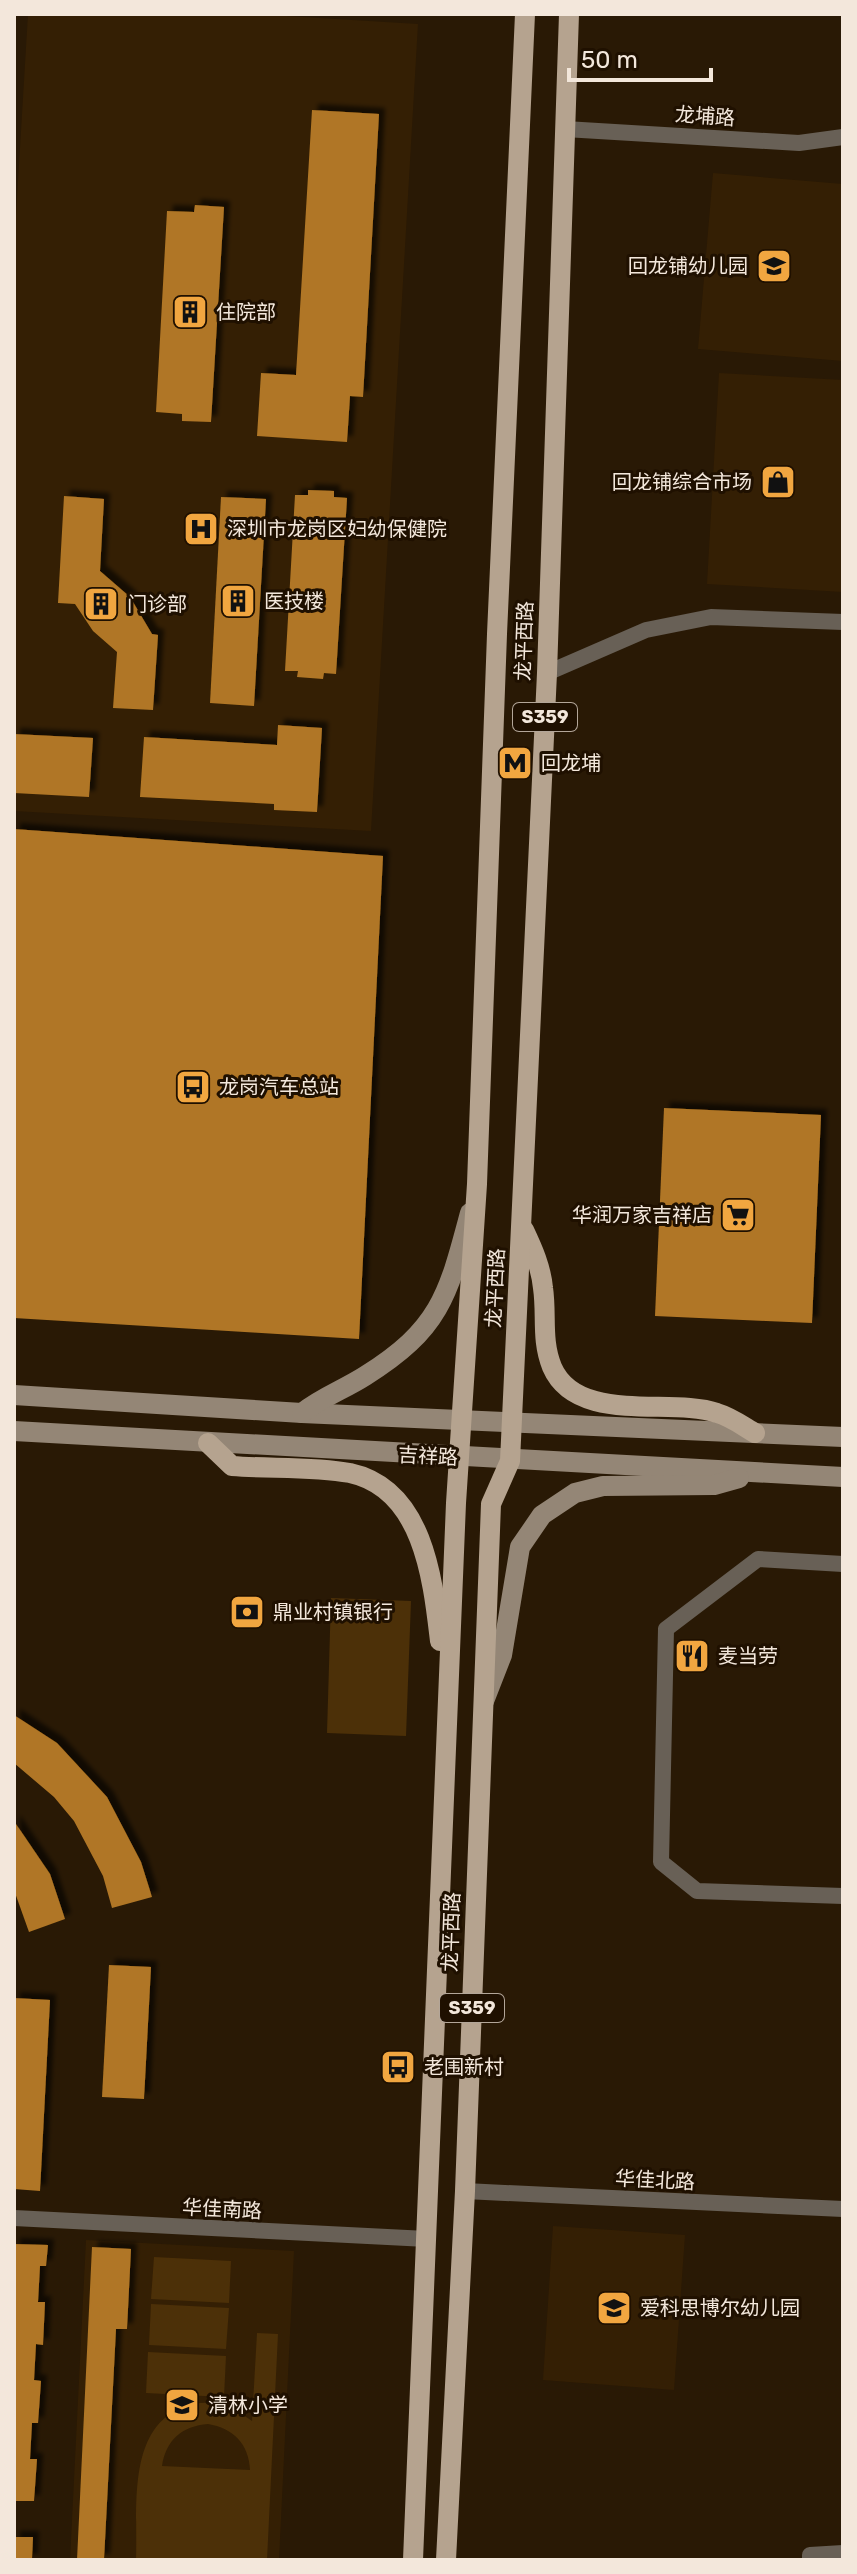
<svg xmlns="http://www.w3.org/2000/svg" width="857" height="2574" font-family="Rubik,'Noto Sans SC',sans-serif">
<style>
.built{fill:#341f04}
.green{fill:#4c3008;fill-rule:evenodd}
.building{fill:#b07625;filter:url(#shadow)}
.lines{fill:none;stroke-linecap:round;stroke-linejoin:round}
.street{stroke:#686056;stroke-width:16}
.secondary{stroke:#948676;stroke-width:20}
.primary{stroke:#b5a38f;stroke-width:20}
.labels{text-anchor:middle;stroke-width:6;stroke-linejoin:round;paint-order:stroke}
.shield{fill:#1f1000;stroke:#b3a699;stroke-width:2}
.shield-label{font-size:18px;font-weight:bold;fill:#f3e7db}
.street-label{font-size:20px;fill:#f3e7db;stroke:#1f1000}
.poi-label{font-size:20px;fill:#f3e7db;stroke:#1f1000;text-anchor:start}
</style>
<defs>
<filter id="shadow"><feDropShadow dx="6" dy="-6" stdDeviation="2" flood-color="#0009"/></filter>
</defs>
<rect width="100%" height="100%" fill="#291905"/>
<g class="built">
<path d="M28,14H253L418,24L371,831L14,811V248Z"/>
<path d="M713,173L843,184V361L698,349Z"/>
<path d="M719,373L843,380V592L707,584Z"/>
<path d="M553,2226L685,2235L674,2390L543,2380Z"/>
<path d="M86,2240L294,2251L279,2560H70Z"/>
</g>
<g class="green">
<path d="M331,1598L411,1601L406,1736L327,1733Z"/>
<path d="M154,2257L231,2261L229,2303L151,2299Z"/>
<path d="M151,2304L229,2308L226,2349L149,2345Z"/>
<path d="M257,2333L278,2334L267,2560H136C138,2510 126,2428 184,2407C210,2397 232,2406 252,2421ZM208,2424C233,2428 249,2444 250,2470L162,2466C166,2440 182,2426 208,2424Z"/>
<path d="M148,2352L226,2356L224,2397L146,2393Z"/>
</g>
<g class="building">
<path d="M312,110L379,114L363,397L350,396L347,442L257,436L261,373L296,375Z"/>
<path d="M195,205L224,207L211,422L182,421V414L156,412L167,211L194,212Z"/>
<path d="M308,490L334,491V497L347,498L336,674L324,673L323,679L297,677L298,671H285L295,495H308Z"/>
<path d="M64,496L104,499L100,571L130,597L152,634L158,635L153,710L113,708L117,652L93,631L75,604L58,603Z"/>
<path d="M221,497L266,499L254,706L210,703Z"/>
<path d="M278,725L322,728L317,812L274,810V804L140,797L144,737L277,745Z"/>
<path d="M14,734L93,738L89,797L14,793Z"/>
<path d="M14,829L383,856L359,1339L14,1318Z"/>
<path d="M664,1108L821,1115L812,1323L655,1316Z"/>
<path d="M14,1715L57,1743L107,1797L141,1862L152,1897L112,1908L103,1876L74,1821L54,1797L14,1763Z"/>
<path d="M14,1821L50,1874L65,1919L29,1932L14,1890Z"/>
<path d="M109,1965L151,1967L144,2099L102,2097Z"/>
<path d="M14,1998L50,2000L40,2191L14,2189Z"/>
<path d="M14,2244L48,2245L46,2266H40L38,2302H45L43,2345L36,2344L34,2380L41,2381L38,2423H32L30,2459H37L34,2501H14Z"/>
<path d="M92,2247L131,2249L127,2329H116L104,2560H77Z"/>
<path d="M14,2537H33L32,2560H14Z"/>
</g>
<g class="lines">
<g class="street">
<path d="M565,129L799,143L843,137"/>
<path d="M547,673L646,630L711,617L843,622"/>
<path d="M843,1564L758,1559L666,1629L661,1862L697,1891L843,1896"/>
<path d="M465,2191L843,2209"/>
<path d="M14,2218L427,2239"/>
<path d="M810,2560V2555L843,2553"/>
</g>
<g class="secondary">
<path d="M14,1395L302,1413L843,1437"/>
<path d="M302,1413C322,1397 343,1390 365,1376C440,1329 448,1296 470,1213"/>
<path d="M14,1431L843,1477"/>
<path d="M484,1701L502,1655L520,1547L542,1515L575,1493L603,1486L714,1485L739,1478"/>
</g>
<g class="primary">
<path d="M524,1230C533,1249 541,1267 543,1288C547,1315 541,1340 552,1367C577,1425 671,1397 717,1413C731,1417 743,1426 755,1433"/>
<path d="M208,1443L232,1466C270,1469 312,1466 350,1473C424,1489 433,1581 440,1641"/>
<path d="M413,2560L456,1503L477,1184L497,634L525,14"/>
<path d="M446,2560L465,2191L491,1504L510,1461L514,1376L547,673L569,14"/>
</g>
</g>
<defs>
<g id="school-square" transform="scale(1.8)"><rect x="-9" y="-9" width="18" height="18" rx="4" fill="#f1a640" stroke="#1f1000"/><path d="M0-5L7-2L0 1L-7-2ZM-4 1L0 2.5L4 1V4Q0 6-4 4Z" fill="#111"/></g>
<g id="building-square" transform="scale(1.8)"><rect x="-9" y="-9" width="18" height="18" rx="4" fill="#f1a640" stroke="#1f1000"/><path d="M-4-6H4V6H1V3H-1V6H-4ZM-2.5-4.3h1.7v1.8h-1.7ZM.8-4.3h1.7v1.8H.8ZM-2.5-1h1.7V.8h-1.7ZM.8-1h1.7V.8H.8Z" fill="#111"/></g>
<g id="shop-square" transform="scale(1.8)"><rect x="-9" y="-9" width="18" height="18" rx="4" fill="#f1a640" stroke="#1f1000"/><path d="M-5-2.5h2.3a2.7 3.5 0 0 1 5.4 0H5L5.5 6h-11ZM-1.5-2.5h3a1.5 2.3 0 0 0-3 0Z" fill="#111"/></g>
<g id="hospital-square" transform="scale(1.8)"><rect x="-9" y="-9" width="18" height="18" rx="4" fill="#f1a640" stroke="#1f1000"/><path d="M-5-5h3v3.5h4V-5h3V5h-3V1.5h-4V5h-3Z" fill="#111"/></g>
<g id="metro-square" transform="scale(1.8)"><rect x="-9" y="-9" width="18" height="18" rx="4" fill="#f1a640" stroke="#1f1000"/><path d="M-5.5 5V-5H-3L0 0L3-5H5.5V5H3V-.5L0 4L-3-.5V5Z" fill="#111"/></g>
<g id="bus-square" transform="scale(1.8)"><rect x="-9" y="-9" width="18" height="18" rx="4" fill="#f1a640" stroke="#1f1000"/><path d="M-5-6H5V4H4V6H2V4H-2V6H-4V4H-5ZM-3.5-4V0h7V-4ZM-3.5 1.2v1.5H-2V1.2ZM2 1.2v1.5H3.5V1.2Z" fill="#111"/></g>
<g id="supermarket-square" transform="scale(1.8)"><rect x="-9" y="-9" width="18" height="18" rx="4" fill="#f1a640" stroke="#1f1000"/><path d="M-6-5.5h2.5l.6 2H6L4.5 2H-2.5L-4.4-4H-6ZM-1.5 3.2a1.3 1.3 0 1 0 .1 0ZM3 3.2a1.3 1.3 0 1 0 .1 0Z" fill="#111"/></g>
<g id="bank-square" transform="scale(1.8)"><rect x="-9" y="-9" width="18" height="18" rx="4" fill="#f1a640" stroke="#1f1000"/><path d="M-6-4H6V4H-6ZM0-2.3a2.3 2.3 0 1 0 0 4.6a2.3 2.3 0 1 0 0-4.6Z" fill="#111"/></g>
<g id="restaurant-square" transform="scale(1.8)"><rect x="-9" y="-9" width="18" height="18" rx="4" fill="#f1a640" stroke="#1f1000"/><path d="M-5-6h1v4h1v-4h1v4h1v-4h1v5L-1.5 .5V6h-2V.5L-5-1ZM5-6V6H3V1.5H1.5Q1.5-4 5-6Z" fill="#111"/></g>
</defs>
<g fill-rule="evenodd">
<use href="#school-square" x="774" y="266"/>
<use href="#building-square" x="190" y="312"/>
<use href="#shop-square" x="778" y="482"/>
<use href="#hospital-square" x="201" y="529"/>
<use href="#building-square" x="238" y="601"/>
<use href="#building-square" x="101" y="604"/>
<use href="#metro-square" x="515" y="763"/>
<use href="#bus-square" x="193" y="1087"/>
<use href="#supermarket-square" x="738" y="1215"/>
<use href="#bank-square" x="247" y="1612"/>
<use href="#restaurant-square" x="692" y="1656"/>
<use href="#bus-square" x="398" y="2067"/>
<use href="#school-square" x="614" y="2308"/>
<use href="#school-square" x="182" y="2405"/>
</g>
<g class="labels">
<g class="shield">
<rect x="513" y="703" width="64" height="28" rx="6"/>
<rect x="440" y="1994" width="64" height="28" rx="6"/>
</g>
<g class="shield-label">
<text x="545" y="723">S359</text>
<text x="472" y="2014">S359</text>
</g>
<g class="street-label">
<text transform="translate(705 116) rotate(4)" y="7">龙埔路</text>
<text transform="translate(524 641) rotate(-88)" y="7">龙平西路</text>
<text transform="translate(495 1288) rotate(-87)" y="7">龙平西路</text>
<text transform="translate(428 1456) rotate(3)" y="7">吉祥路</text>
<text transform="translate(451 1932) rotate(-88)" y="7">龙平西路</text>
<text transform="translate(655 2180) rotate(3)" y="7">华佳北路</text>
<text transform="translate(222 2209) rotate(3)" y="7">华佳南路</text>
</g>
<g class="poi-label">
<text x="748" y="273" text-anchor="end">回龙铺幼儿园</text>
<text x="216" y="319">住院部</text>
<text x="752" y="489" text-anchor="end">回龙铺综合市场</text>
<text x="227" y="536">深圳市龙岗区妇幼保健院</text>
<text x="264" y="608">医技楼</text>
<text x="127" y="611">门诊部</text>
<text x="541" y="770">回龙埔</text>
<text x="219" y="1094">龙岗汽车总站</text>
<text x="712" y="1222" text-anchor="end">华润万家吉祥店</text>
<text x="273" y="1619">鼎业村镇银行</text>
<text x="718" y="1663">麦当劳</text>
<text x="424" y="2074">老围新村</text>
<text x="640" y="2315">爱科思博尔幼儿园</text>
<text x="208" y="2412">清林小学</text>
</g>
</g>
<rect width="857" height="2574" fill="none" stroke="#f3e7db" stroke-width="32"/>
<path d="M569 68v12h142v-12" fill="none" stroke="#f3e7db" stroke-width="4"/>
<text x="581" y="68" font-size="24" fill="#f3e7db" stroke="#1f1000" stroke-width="6" paint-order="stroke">50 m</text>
</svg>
